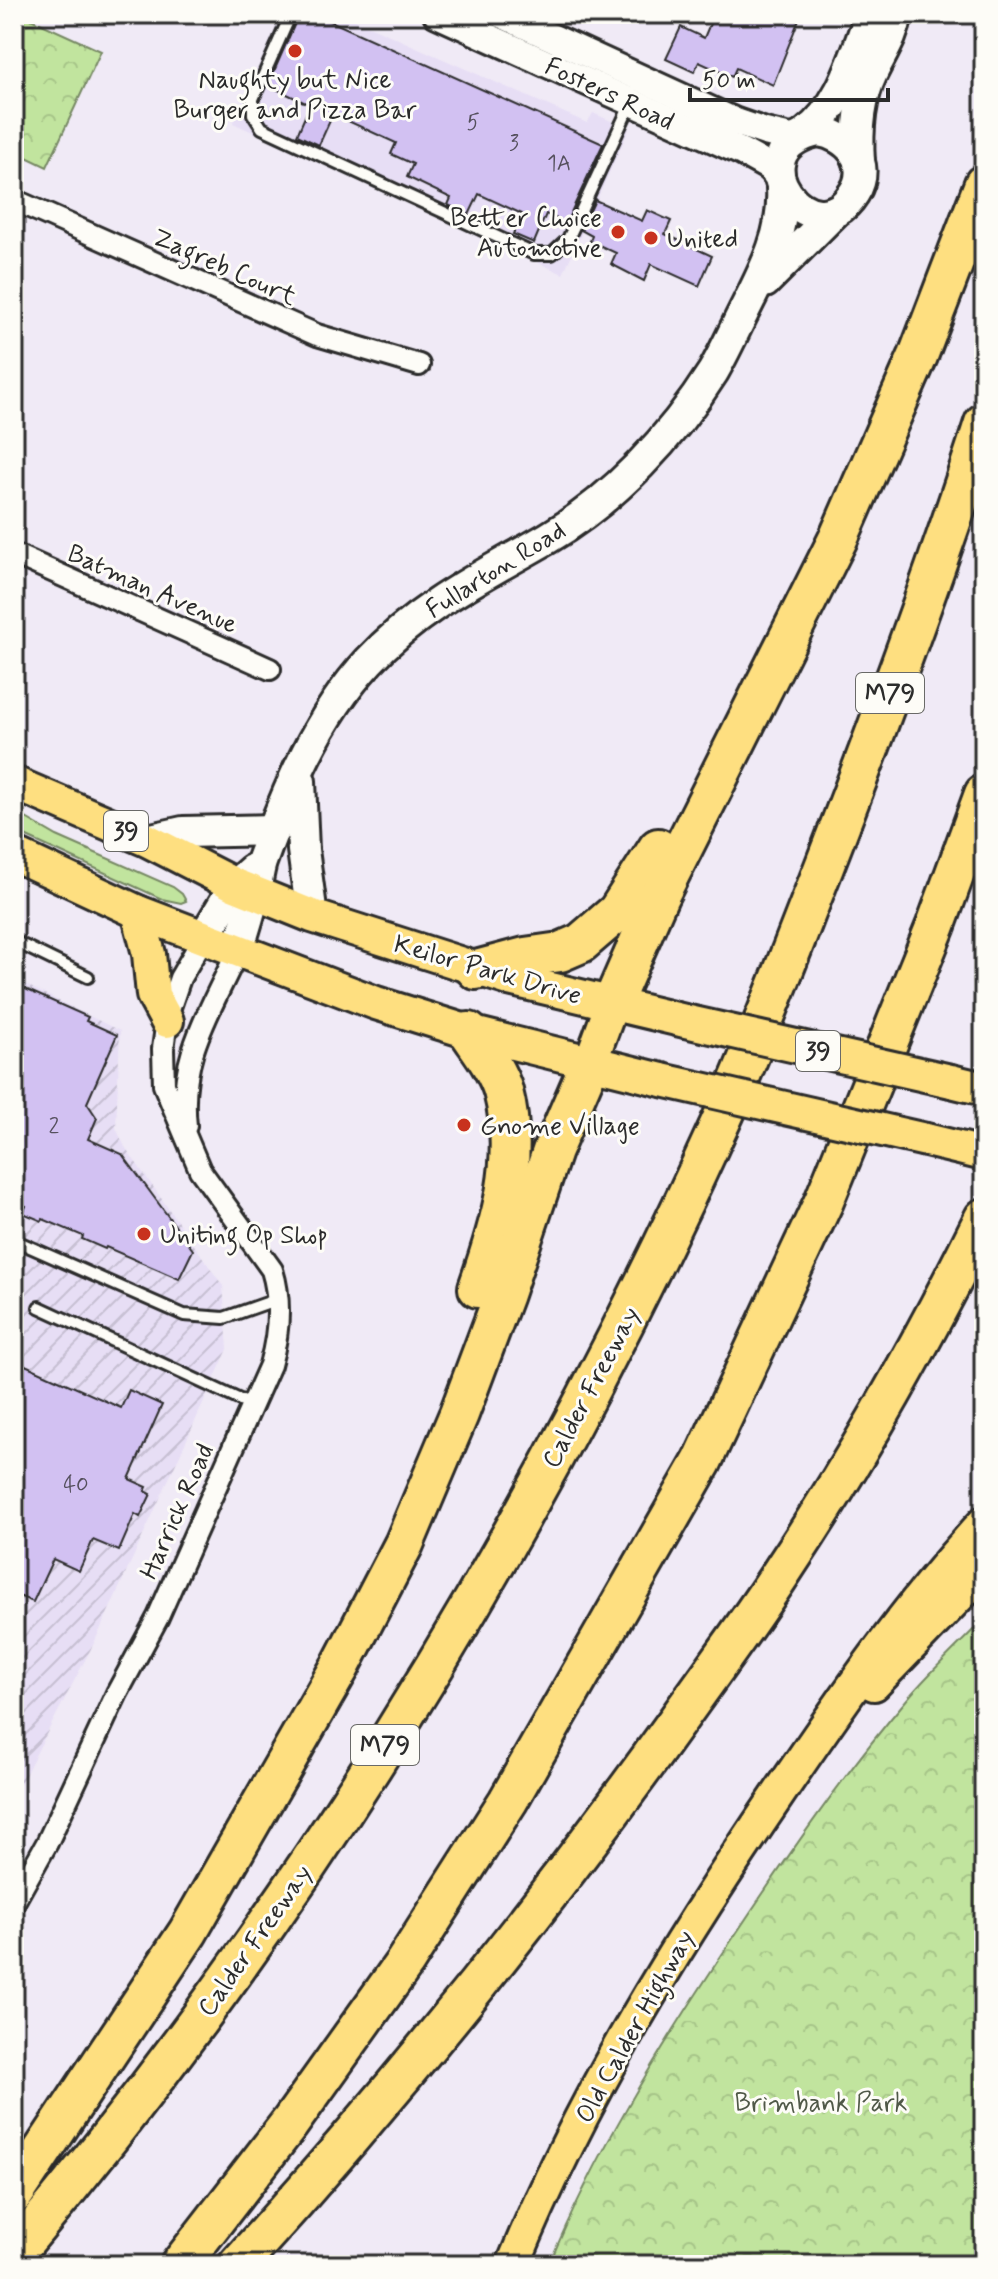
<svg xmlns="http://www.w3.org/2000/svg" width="998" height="2279" font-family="Mynerve,sans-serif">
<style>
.built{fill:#e7def5}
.industrial{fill:url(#industrial-furrows)}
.grass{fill:#c1e49e;stroke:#768864;stroke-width:2}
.park{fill:url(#park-crowns);stroke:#768864;stroke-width:2}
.building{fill:#d2c1f2;stroke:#2b2b2b;stroke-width:2}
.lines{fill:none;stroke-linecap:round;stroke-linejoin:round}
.service-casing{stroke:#2b2b2b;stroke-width:16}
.minor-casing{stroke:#2b2b2b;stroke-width:26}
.tertiary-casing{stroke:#2b2b2b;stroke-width:32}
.secondary-casing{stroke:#2b2b2b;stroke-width:36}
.primary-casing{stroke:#2b2b2b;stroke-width:38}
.motorway-casing{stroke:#2b2b2b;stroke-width:44}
.service{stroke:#fdfcf7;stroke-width:10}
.minor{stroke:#fdfcf7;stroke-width:20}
.tertiary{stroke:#fdfcf7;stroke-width:26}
.secondary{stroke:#fdfcf7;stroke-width:30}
.primary{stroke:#fedf80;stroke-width:32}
.motorway{stroke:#fedf80;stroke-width:38}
.primary-bridge-casing{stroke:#2b2b2b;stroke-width:38;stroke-linecap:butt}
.primary-bridge{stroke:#fedf80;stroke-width:32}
.poi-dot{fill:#c8321e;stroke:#fdfcf7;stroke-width:3}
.labels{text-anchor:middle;stroke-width:6;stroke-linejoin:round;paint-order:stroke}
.number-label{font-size:22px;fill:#55505d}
.shield{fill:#fdfcf7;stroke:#6a6a68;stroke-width:2}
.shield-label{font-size:24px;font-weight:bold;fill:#2b2b2b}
.poi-label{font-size:26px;fill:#2b2b2b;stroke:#fdfcf7;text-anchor:start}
.street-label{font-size:26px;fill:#2b2b2b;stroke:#fdfcf7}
.park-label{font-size:26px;fill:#505948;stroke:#fdfcf7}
</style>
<defs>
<pattern id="industrial-furrows" width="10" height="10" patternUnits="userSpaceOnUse" patternTransform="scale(2)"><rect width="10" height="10" fill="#e7def5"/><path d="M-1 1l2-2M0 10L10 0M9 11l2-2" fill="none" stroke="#c6bfd2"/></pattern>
<pattern id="park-crowns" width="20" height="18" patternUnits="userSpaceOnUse" patternTransform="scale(2)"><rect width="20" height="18" fill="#c1e49e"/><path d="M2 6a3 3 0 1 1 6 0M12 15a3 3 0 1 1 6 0" fill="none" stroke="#a6c488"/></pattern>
</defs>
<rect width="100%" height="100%" fill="#f0eaf6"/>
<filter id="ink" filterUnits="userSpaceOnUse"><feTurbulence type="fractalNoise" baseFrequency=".0125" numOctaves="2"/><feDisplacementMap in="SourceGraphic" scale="16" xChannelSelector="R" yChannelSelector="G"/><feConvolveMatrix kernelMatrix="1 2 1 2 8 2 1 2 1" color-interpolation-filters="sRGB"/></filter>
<g filter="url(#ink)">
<path class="built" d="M282,14H342L587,123L593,113L629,129L563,274L233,123Z"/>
<path class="industrial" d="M14,979L120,1031L116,1128L125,1147L223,1286L228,1349L95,1641L14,1796Z"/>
<path class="grass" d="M14,811L57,836L173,887L182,894L186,901L181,903L162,899L14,831Z"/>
<g class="park">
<path d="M14,14H20L101,51L47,167L14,151Z"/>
<path d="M984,1619V2265H549C595,2154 657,2053 723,1953C781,1866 840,1778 908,1698C932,1670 959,1645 984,1619Z"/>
</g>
<g class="building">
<path d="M299,14H315L603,144L566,223L546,214L534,243L513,234L522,214L479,194L469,215L448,205L451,198L407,177L413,164L391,154L396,143L333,114L319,145L297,135L310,105L268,85Z"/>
<path d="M714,14H801L773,85L736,68L732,77L699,62L694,72L666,59L681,27L704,38Z"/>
<path d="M595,200L642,221L647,210L671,221L665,234L712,256L699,286L651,264L644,281L611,264L616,253L590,241L592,236L581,230Z"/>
<path d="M14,984L88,1017L86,1021L117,1035L87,1103L97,1118L88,1139L122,1154L193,1250L179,1279L106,1247L105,1249L82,1239L83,1236L43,1219L42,1221L23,1213L26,1206L14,1200Z"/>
<path d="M14,1360L121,1408L129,1390L162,1405L129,1479L147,1487L145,1491L151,1494L140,1517L135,1514L119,1551L93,1540L79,1571L53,1559L33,1602L14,1594Z"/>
</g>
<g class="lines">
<g class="service-casing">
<g id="service">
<path d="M291,14L253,99V114L262,128L534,254H552L568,239L631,103"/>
<path d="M14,941L88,977"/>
<path d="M14,1240L184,1315L224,1318L278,1299"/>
<path d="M39,1307L251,1405"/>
</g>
</g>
<g class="minor-casing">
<g id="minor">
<path d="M14,200L317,335L419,365"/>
<path d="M14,554L270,669"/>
<path d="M186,1126C178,1055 211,1011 238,950"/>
<path d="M14,1902L47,1843L117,1693L158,1617L270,1365C279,1333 282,1302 272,1270L200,1170L164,1085L163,1049L168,1013L180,978L204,937"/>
</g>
</g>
<g class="tertiary-casing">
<g id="tertiary">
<path d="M437,14L742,152L769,167L779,178"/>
<path d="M501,14L736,122L765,132L795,139"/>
</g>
</g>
<g class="secondary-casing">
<g id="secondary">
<path d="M818,131C848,135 873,163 854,193C813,259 729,150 818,131Z"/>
<path d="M805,134C843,105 854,57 871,14"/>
<path d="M859,162C857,132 859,100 872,73C882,52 893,37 897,14"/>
<path d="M765,282L834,213"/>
<path d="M300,781L303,850L312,916"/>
<path d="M147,840L183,832L274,830"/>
<path d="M204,937L235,885L252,870"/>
<path d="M238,950C244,931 250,911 255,892C257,882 258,872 261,862C287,791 317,717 369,661C421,605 483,576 548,538C614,499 672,437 713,372C724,353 733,333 743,313C763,273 785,234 782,188"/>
</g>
</g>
<g class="primary-casing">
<g id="primary">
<path d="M14,783L147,840L235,885L312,916L509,979L685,1021"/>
<path d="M14,854L138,912L376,1003L469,1032L662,1080"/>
<path d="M138,912L149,954L153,995L167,1021"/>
<path d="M590,1063L612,1004"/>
<path d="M951,1081L984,1089"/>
<path d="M926,1140L984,1154"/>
<path d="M874,1684L984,1570"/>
<path d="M513,2265C582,2096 677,1943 780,1792C844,1698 906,1607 984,1523"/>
</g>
</g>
<g class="motorway-casing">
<g id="motorway">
<path d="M476,970L525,957L560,952L581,943L617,912L658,848"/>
<path d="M612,1004L659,896L838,539L918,356L984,184"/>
<path d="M469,1032C481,1050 497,1070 503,1091C521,1159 500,1224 478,1288"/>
<path d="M14,2194L188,1932L340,1667L404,1544L459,1414L504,1294L552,1151L590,1063"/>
<path d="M14,2254C303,1912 537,1526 722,1119C759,1037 791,951 824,867C881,720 936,573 984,423"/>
<path d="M180,2265L290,2123L405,1962L508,1801L702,1462L824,1201L936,925L984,794"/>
<path d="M238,2265C395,2092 541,1911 677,1721C713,1670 751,1620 785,1567C859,1456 925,1338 984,1218"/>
</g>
</g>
<use href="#service" class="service"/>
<use href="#minor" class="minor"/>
<use href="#tertiary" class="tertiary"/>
<use href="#secondary" class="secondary"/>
<use href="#primary" class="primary"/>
<use href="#motorway" class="motorway"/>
<g class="primary-bridge-casing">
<g id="primary-bridge">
<path d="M685,1021L951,1081"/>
<path d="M662,1080L926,1140"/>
</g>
</g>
<use href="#primary-bridge" class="primary-bridge"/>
</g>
</g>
<g class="poi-dot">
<circle cx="295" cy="51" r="8"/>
<circle cx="618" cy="232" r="8"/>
<circle cx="651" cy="238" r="8"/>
<circle cx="464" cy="1125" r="8"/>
<circle cx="144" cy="1234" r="8"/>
</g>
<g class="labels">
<g class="number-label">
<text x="473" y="129">5</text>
<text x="514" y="150">3</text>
<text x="559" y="170">1A</text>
<text x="54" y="1133">2</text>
<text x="76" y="1491">40</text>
</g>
<g class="shield">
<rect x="856" y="673" width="68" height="40" rx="6"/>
<rect x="104" y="811" width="44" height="40" rx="6"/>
<rect x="796" y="1031" width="44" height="40" rx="6"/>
<rect x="351" y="1725" width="68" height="40" rx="6"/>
</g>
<g class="shield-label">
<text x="890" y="701">M79</text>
<text x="126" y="839">39</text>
<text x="818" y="1059">39</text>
<text x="385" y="1753">M79</text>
</g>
<g class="poi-label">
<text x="295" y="88" text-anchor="middle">Naughty but Nice<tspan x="295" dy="30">Burger and Pizza Bar</tspan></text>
<text x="602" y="226" text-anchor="end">Better Choice<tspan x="602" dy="30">Automotive</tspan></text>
<text x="667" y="247">United</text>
<text x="480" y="1134">Gnome Village</text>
<text x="160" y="1243">Uniting Op Shop</text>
</g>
<g class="street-label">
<text transform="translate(610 93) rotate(25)" y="9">Fosters Road</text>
<text transform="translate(225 266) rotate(24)" y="9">Zagreb Court</text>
<text transform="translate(495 569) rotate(-32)" y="9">Fullarton Road</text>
<text transform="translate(153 588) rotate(24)" y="9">Batman Avenue</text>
<text transform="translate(488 969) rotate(16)" y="9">Keilor Park Drive</text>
<text transform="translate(590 1387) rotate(-62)" y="9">Calder Freeway</text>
<text transform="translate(176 1511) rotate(-66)" y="9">Harrick Road</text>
<text transform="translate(254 1940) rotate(-55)" y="9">Calder Freeway</text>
<text transform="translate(634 2026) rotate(-61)" y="9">Old Calder Highway</text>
</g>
<g class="park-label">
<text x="821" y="2111">Brimbank Park</text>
</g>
</g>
<rect width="998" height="2279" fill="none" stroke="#fdfcf7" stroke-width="48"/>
<rect x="24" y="24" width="950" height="2231" fill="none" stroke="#2b2b2b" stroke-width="3" filter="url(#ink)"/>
<path d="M690 88v12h198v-12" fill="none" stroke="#2b2b2b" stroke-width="4"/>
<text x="702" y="88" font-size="24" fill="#2b2b2b" stroke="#fdfcf7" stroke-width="6" paint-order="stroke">50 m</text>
</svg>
